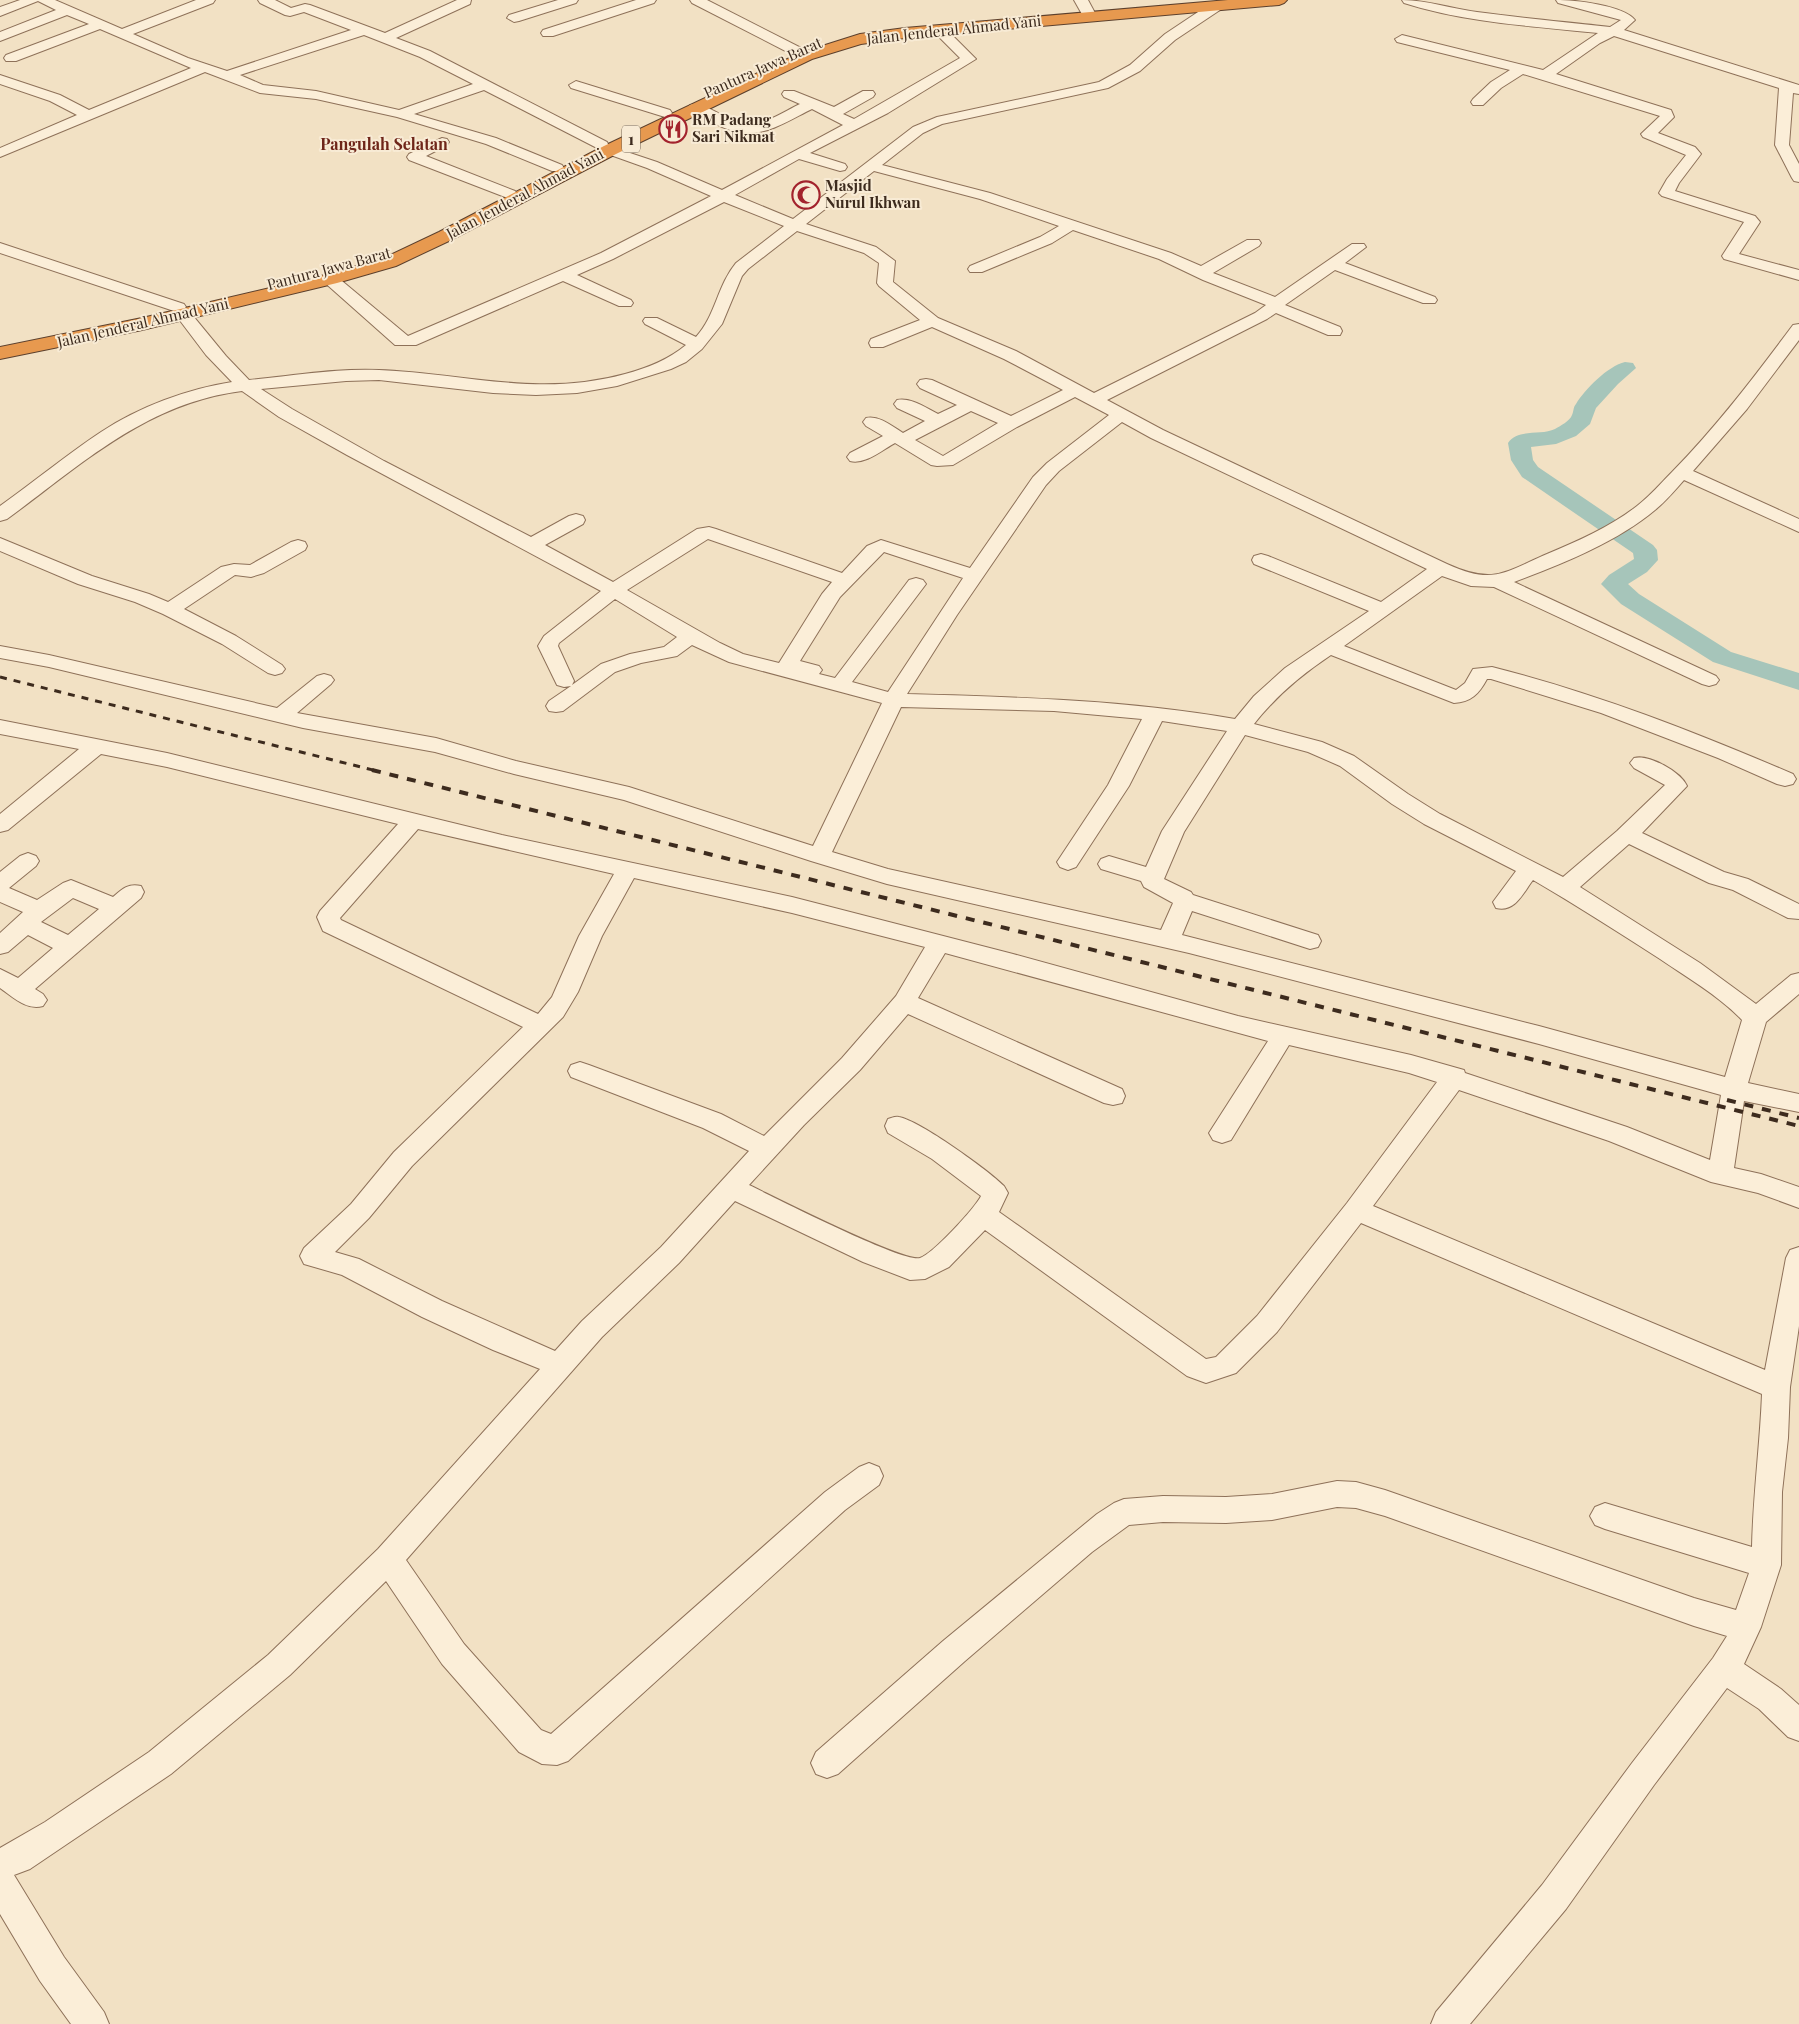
<svg xmlns="http://www.w3.org/2000/svg" width="1799" height="2024" font-family="'Playfair Display',serif">
<style>
.lines{fill:none;stroke-linecap:round;stroke-linejoin:round}
.river{fill:#a6c5ba;fill-rule:evenodd}
.minor-casing{stroke:#8e7159;stroke-width:2}
.highway-casing{stroke:#5c402d;stroke-width:2}
.minor{fill:#fbeed8;fill-rule:evenodd}
.highway{fill:#e7994f;fill-rule:evenodd}
.rail-far1{stroke:#3d2b1e;stroke-width:3;stroke-dasharray:7 7;stroke-linecap:butt}
.rail{stroke:#3d2b1e;stroke-width:4;stroke-dasharray:9 9;stroke-linecap:butt}
.labels{text-anchor:middle;stroke-width:4;stroke-linejoin:round;paint-order:stroke}
.far-street-label{font-size:15px;fill:#3d2b1e;stroke:#f8ebd5}
.far-poi-label{font-size:15px;font-weight:bold;fill:#3d2b1e;stroke:#f8ebd5;text-anchor:start}
.shield{fill:#f8ebd5;stroke:#756555;stroke-width:1}
.shield-label{font-size:16px;font-weight:bold;fill:#3d2b1e}
.far-quarter-label{font-size:16px;font-weight:bold;fill:#6e2519;stroke:#f8ebd5}
</style>
<rect width="100%" height="100%" fill="#f2e1c4"/>
<g class="lines">
<path class="river" d="M1625,362L1633,363L1636,368L1618,384L1596,408L1590,424L1576,436L1556,444L1531,447L1533,460L1538,467L1653,545L1657,550L1658,560L1647,572L1628,584L1639,594L1731,652L1799,673V690L1713,662L1621,604L1601,584L1609,575L1634,559L1633,553L1522,477L1511,460L1508,443C1518,428 1541,436 1555,429C1560,426 1570,421 1572,415C1574,411 1573,407 1576,404C1585,389 1608,366 1625,362Z"/>
<g class="minor-casing">
<g id="minor">
<path d="M20,0H55L122,29L196,0H215L213,3L133,34L188,58L227,71L351,30L304,12L290,16L285,15L260,3L258,0H275L291,8L305,4L310,5L385,33L457,0H471L470,4L396,38L430,51L607,142L609,146L657,162L722,190L843,125L812,109C793,118 770,134 748,133C727,133 708,119 690,111L688,108L690,105C708,101 729,125 749,125C766,124 785,111 800,104L784,97L782,94L784,91H794L834,107L863,91H873L875,94L873,97L843,114L854,119L960,58L932,30L939,26L944,27L976,59L888,113L810,153L845,164L847,167L845,170L840,171L799,159L735,195L793,219L913,127L937,117L1099,82L1130,65L1165,34L1210,4H1220L1222,7L1220,10L1175,40L1140,71L1108,88L942,124L923,133L882,165L990,193L1171,253L1201,266L1247,240H1259L1261,243L1259,246L1213,273L1275,297L1352,244H1364L1366,247L1345,263L1435,297L1437,300L1435,303H1423L1335,270L1285,305L1340,327L1342,331L1340,335H1328L1276,313L1267,319L1107,400L1163,430L1447,564C1493,585 1503,573 1547,554C1578,541 1610,527 1637,506C1650,496 1661,483 1672,472C1717,426 1755,376 1793,325L1799,324V340L1747,409L1693,471L1799,519V532L1684,480C1675,490 1666,501 1655,510C1617,542 1560,565 1514,582L1716,676L1719,680L1716,684L1709,686L1702,684L1494,587L1471,586L1442,576L1344,646L1456,690L1465,683L1473,669L1492,667C1595,693 1695,732 1793,774L1796,779L1793,784L1785,786L1777,784L1718,758L1601,713L1491,679H1487C1479,694 1471,702 1454,703L1331,655C1301,675 1276,696 1254,724L1322,742L1354,756L1408,794L1440,814L1563,877L1617,831L1665,785L1634,768L1630,763L1634,758C1649,754 1681,772 1687,786L1642,833L1724,872L1748,879L1799,904V919L1788,918L1733,890L1709,883L1629,844L1580,887L1700,963L1756,1004L1791,975L1799,973V994L1766,1022L1748,1083L1799,1094V1112L1744,1101L1734,1168L1761,1174L1799,1187V1208L1758,1193L1711,1182L1609,1141L1459,1090L1373,1206L1765,1370L1786,1258L1790,1250L1799,1247V1326L1790,1387L1788,1438L1782,1492L1781,1565L1761,1627L1744,1664L1781,1689L1799,1705V1741L1788,1737L1759,1709L1727,1688L1654,1785L1566,1909L1470,2024H1431L1436,2012L1542,1885L1632,1763L1713,1658L1727,1636L1694,1626L1385,1516L1356,1508L1337,1507L1272,1520L1226,1523L1163,1522L1129,1525L1092,1552L965,1661L838,1774L827,1778L816,1774L811,1763L816,1752L943,1641L1097,1514L1114,1503L1124,1499L1163,1496L1226,1497L1272,1494L1337,1481L1356,1482L1385,1490L1694,1598L1736,1610L1749,1573L1605,1529L1595,1525L1590,1516L1595,1507L1605,1503L1752,1547C1753,1496 1760,1445 1762,1394L1361,1223L1277,1332L1236,1373L1206,1383L1187,1376L985,1230L949,1267L925,1279L910,1280L863,1262L735,1201L679,1263L602,1337L406,1560L464,1644L541,1730L551,1734L825,1492L859,1467L869,1463L879,1467L883,1476L879,1485L845,1510L568,1761L557,1765L542,1764L519,1752L442,1664L386,1581L290,1675L171,1774L67,1844L30,1869L14,1875L64,1957L104,2012L109,2024H71L40,1981L0,1914V1848L45,1822L149,1752L268,1655L378,1549L540,1369L493,1350L422,1317L342,1275L304,1264L300,1256L304,1248L351,1204L394,1152L523,1027L323,931L317,917L320,911L398,824L167,767L101,754L8,830L0,832V814L79,749L0,734V720L167,753L502,835L792,897L1013,954L1238,1016L1411,1055L1464,1070L1465,1073L1627,1127L1710,1160L1721,1095L1539,1044L1189,953L887,884L811,861L624,800L514,774L435,752L303,728L49,667L0,658V646L49,655L277,708L317,676L324,674L331,676L334,680L331,684L297,713L436,738L516,761L629,787L813,846L882,703L729,662L692,645L677,656L641,663L615,672L563,711L556,712L549,711L546,706L549,701L571,686L564,687L557,685L538,646L544,636L601,591L347,455L279,417L242,391C146,403 81,465 7,519L0,521V506C34,482 66,455 101,432C139,407 187,389 232,382L206,355L175,314L177,312L0,253V243L184,304L186,307L184,309L189,311L226,356L249,380C292,376 336,368 379,370C464,373 538,398 625,374C647,368 668,360 686,345L645,324L643,321L645,318H657L696,337C716,315 717,286 736,263L784,226L724,202L613,259L577,275L631,300L633,303L631,306H619L563,281L416,345H395L324,282L322,279L324,276H336L408,336L601,253L711,196L647,168L605,153L603,149L597,148L484,90L414,114L496,138L562,165L564,168L562,171H552L486,144L397,117L316,99L260,93L205,72L0,157V148L77,115L50,101L0,84V75L60,95L89,110L191,68L100,29L16,61H6L4,58L6,55L89,24L67,15L0,41V32L56,10L38,1L0,16V7ZM364,35L420,57L473,84L399,110L316,91L263,85L240,75ZM874,171L980,199L1059,226L1040,237L970,266L968,269L970,272H982L1052,243L1073,230L1159,259L1203,280L1266,305L1255,313L1094,393L1016,351L938,318L893,282L895,261L876,247L806,224ZM797,231L864,253L879,263L877,283L879,286L920,320L871,339L869,343L871,347H883L932,327L1004,359L1063,390L1011,416L932,380L926,379L920,380L917,384L920,388L957,405L938,414C926,408 911,397 897,400L894,404L897,408L925,421L903,433C892,426 879,415 866,418L863,422L866,426L883,436L850,453L847,457L850,461C865,465 882,450 895,443L931,465L937,466L953,465L1017,427L1075,397L1109,415L1047,463L1033,477L970,568L881,540L867,546L842,573L716,529L709,527L697,529L613,582L545,545L583,524L585,520L583,516L576,514L569,516L531,537L384,461L292,409L261,389L346,381L379,380L493,393L536,395L577,393L617,386L671,369L686,362L702,349L722,324L742,276L748,269ZM971,411L998,423L943,456L915,440ZM1122,422L1151,438L1427,569L1381,602L1268,556L1261,554L1254,556L1252,560L1254,564L1369,611L1285,668L1254,696L1235,719C1127,700 1017,697 907,694L957,615L1046,485L1059,471ZM708,539L832,582L822,594L779,663L743,654L720,643L627,590ZM884,552L963,578L888,692L852,682L926,584L923,580L916,578L909,580L835,678L819,674L822,670L819,666L800,661L840,597ZM615,599L677,637L664,647L630,654L601,664L572,685L574,681L558,646L559,643ZM901,707L1054,711L1142,719L1108,785L1057,862L1060,867L1068,870L1076,867L1129,786L1162,721L1227,731L1162,831L1146,867L1109,856L1101,859L1098,864L1101,869L1141,881L1144,887L1173,903L1161,930L888,869L832,852ZM1245,735L1308,752L1340,766L1392,804L1424,824L1516,871L1493,902L1496,908C1515,913 1523,893 1533,880C1576,905 1618,932 1660,959C1688,978 1719,996 1742,1020L1725,1077L1539,1026L1182,935L1192,911L1310,949L1318,947L1321,941L1318,935L1193,895L1191,892L1164,879L1184,832ZM418,829L614,874L579,936L552,997L538,1014L341,920L340,918ZM634,878L792,913L925,947L896,996L842,1058L764,1136L721,1114L589,1065L580,1062L571,1065L568,1071L571,1077L703,1128L749,1151L661,1247L582,1321L555,1351L442,1301L359,1259L335,1252L369,1218L412,1166L563,1017L578,992L602,936ZM945,953L1268,1041L1209,1133L1213,1140L1222,1143L1231,1140L1289,1045L1409,1073L1437,1082L1347,1203L1257,1316L1216,1357L1206,1359L999,1212L1008,1193L1004,1186C988,1170 920,1121 899,1117C895,1116 892,1118 888,1119L885,1126L888,1133L932,1159L981,1196C975,1208 933,1254 920,1258C903,1263 774,1197 749,1185L804,1125L860,1070L908,1014L1104,1103L1113,1105L1122,1103L1125,1096L1122,1089L918,998Z"/>
<path d="M558,0H578L576,3L519,21L514,22L507,18L509,15Z"/>
<path d="M636,0H656L654,3L553,36H543L541,33L543,30Z"/>
<path d="M690,0H707L811,53L813,56L811,59H801L692,3Z"/>
<path d="M1074,0H1088L1095,13L1093,16H1083Z"/>
<path d="M1402,0C1428,0 1452,9 1477,12C1522,18 1566,22 1610,27L1621,20L1558,3L1556,0C1575,0 1623,5 1635,20L1624,30L1799,85V94L1793,93L1789,145L1799,164V182L1794,181L1792,178L1775,145L1779,88L1614,36L1600,43L1556,74L1671,110L1674,117L1658,133L1695,147L1701,154L1679,183L1675,191L1755,216L1760,222L1739,254L1799,270V280L1724,259L1722,256L1744,222L1662,196L1659,193L1667,179L1686,155L1643,137L1641,134L1660,116L1523,74L1501,88L1483,105H1473L1471,102L1473,99L1491,82L1510,70L1397,42L1395,39L1402,35L1543,70L1598,33C1533,26 1467,23 1404,3Z"/>
<path d="M576,81L670,110L672,113L670,116L665,117L571,88L569,85Z"/>
<path d="M442,138L447,139L449,142L447,145L426,156L515,191L518,194L515,197H505L409,160L407,157L409,154Z"/>
<path d="M0,538L92,576L149,594L168,602L221,567L234,564L250,565L291,542L298,540L305,542L307,546L305,550L264,573L251,577L235,575L184,609L236,636L282,665L285,669L282,673L275,675L268,673L222,644L163,614L135,602L78,584L0,551Z"/>
<path d="M28,853L36,856L39,861L36,866L9,888L37,900L63,883L71,880L113,897C122,889 128,883 141,886L144,892L141,898L35,989L43,994L47,1000L43,1006C27,1011 13,997 0,988V969L18,978L53,948L28,935L8,952L0,954V933L23,912L0,902V872L20,856ZM73,898L99,909L68,935L41,922Z"/>
</g>
</g>
<g class="highway-casing">
<path id="highway" d="M1228,0H1287L1284,3L1279,5L905,38L861,44L812,59L616,154L451,240L396,266L337,283L142,330L0,359V347L142,318L325,275L384,258L439,232L604,146L800,53L860,34L905,28Z"/>
</g>
<use href="#minor" class="minor"/>
<use href="#highway" class="highway"/>
<path class="rail-far1" d="M0,677L377,771"/>
<g class="rail">
<path d="M372,770L1799,1126"/>
<path d="M1727,1100L1799,1118"/>
</g>
</g>
<defs>
<g id="restaurant-ring" transform="scale(1.4375)"><circle r="9.5" fill="#f8ebd5" stroke="#a3232d" stroke-width="1.5"/><path d="M-5-6h1v4h1v-4h1v4h1v-4h1v5L-1.5 .5V6h-2V.5L-5-1ZM5-6V6H3V1.5H1.5Q1.5-4 5-6Z" fill="#a3232d"/></g>
<g id="mosque-ring" transform="scale(1.4375)"><circle r="9.5" fill="#f8ebd5" stroke="#a3232d" stroke-width="1.5"/><path d="M3.5-4.9A6 6 0 1 0 3.5 4.9A5 5 0 1 1 3.5-4.9Z" fill="#a3232d"/></g>
</defs>
<g fill-rule="evenodd">
<use href="#restaurant-ring" x="673" y="129"/>
<use href="#mosque-ring" x="806" y="195"/>
</g>
<g class="labels">
<g class="far-street-label">
<text transform="translate(954 30) rotate(-6)" y="5">Jalan Jenderal Ahmad Yani</text>
<text transform="translate(763 68) rotate(-24)" y="5">Pantura Jawa Barat</text>
<text transform="translate(525 194) rotate(-28)" y="5">Jalan Jenderal Ahmad Yani</text>
<text transform="translate(329 269) rotate(-15)" y="5">Pantura Jawa Barat</text>
<text transform="translate(143 323) rotate(-13)" y="5">Jalan Jenderal Ahmad Yani</text>
</g>
<g class="far-poi-label">
<text x="692" y="125">RM Padang<tspan x="692" dy="17">Sari Nikmat</tspan></text>
<text x="825" y="191">Masjid<tspan x="825" dy="17">Nurul Ikhwan</tspan></text>
</g>
<rect class="shield" x="622" y="125.5" width="18" height="27" rx="4"/>
<g class="shield-label">
<text x="631" y="145">1</text>
</g>
<g class="far-quarter-label">
<text x="384" y="150">Pangulah Selatan</text>
</g>
</g>
</svg>
